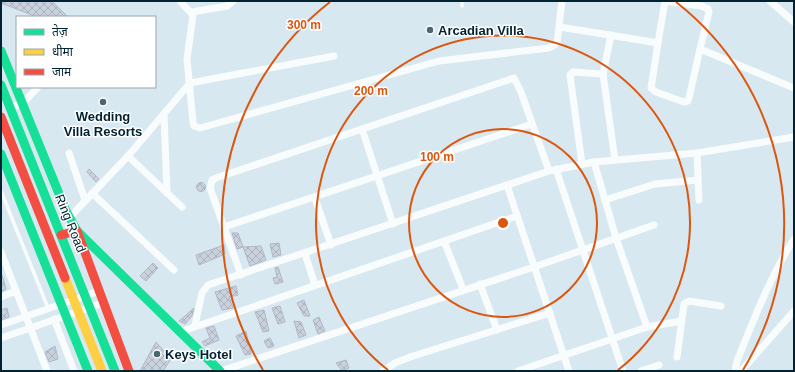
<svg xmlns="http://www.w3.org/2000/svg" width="795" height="372" font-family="Helvetica,'Noto Sans Devanagari',sans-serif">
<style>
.building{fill:url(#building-cross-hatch);stroke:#b2b6c7}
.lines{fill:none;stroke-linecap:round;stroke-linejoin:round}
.lane{stroke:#f9fcfd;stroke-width:3.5}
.street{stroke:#f9fcfd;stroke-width:7}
.fast{stroke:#16e098;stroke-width:9}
.slow{stroke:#ffcf43;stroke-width:9}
.jam{stroke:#f24e42;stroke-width:9}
.ring{fill:none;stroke:#dc560e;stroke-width:2}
.poi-dot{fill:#4c6774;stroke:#fff;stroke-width:1.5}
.labels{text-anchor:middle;stroke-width:3;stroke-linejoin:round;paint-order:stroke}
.poi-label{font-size:13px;font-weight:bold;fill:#002231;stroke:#fff;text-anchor:start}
.street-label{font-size:13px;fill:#002231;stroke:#fff}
.centre{fill:#dc560e;stroke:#fff;stroke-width:2}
.ring-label{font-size:12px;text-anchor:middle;font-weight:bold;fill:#dc560e;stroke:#fff;stroke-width:3;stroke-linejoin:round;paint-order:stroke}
</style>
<defs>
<pattern id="building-cross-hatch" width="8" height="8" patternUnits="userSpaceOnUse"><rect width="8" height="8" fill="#c9d1dd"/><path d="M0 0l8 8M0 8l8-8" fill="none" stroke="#abb3be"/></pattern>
</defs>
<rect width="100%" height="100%" fill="#d8e8f0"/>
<g class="building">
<path d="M1,1H52L68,17H37L1,3Z"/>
<path d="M89,169L99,179L96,182L87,172Z"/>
<circle cx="201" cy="187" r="4.5"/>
<path d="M232,233H238L243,247L261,246L266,260L250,266L243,247L237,249Z"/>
<path d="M279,243L281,255L273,257L270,244Z"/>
<path d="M224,245L225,254L199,265L196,255Z"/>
<path d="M153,263L158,268L146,281L140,276Z"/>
<path d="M278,267L283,282L275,284L273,278L277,277L275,268Z"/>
<path d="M2,275L6,289L1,292V276Z"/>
<path d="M236,286L238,295L229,297L233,308L222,310L215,292Z"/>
<path d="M304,300L310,316H304L297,303Z"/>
<path d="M280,306L285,322L278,324L272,308Z"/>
<path d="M7,308L9,317L1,320V310Z"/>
<path d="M194,308L192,316L185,324L179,321Z"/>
<path d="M264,310L269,331L263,332L255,312Z"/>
<path d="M319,317L325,331L318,334L313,320Z"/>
<path d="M294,321L301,322L306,335L299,338Z"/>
<path d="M214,326L219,340L205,346L202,342L210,338L206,328Z"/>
<path d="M246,331L251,354L245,355L236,336Z"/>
<path d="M270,338L274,346L268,348L264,341Z"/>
<path d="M156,342L171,359L163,371H140Z"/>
<path d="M55,346L58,359L49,362L45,352Z"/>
<path d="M346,360L349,368L342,371L336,363Z"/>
</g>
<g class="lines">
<g class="lane">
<path d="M462,1V6"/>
<path d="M1,191L48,308"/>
</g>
<g class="street">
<path d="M180,1L193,15L187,59L193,122L194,126L200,128L439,61L549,48L557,43L562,1"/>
<path d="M665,1L702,6L708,9L709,12L700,49L794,88"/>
<path d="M770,1L794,22"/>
<path d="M192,12L227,6L233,1"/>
<path d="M560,27L658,43L665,1"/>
<path d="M658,43L651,88L656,92L684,102L688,101L689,98L700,49"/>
<path d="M603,74L611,35"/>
<path d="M10,107L22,104L38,87"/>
<path d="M164,114L167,193"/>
<path d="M362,129L393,224"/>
<path d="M69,153L85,200"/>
<path d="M697,153L699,200"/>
<path d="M128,156L182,207"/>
<path d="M594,162L697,153L794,137"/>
<path d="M582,164L570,75L573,72L603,74L615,160"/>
<path d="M556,169L623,371"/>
<path d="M507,185L569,371"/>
<path d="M92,193L174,270"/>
<path d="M315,198L331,245"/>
<path d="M605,200L655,184L698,180"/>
<path d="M69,218L128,156L190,83L334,56"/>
<path d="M224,227L532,124"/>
<path d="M444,241L463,289"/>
<path d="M1,252L47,371"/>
<path d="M305,254L315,285"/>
<path d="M241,275L210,188L212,180L216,178L514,78L521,92L549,171"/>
<path d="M480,284L497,330"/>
<path d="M1,297L16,291"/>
<path d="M54,319L74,371"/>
<path d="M1,325L99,291"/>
<path d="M195,325L202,293L208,285L549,171L594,162L616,238L647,327L518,371"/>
<path d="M647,327L682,321"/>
<path d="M180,332L517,216"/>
<path d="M1,338L103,303"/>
<path d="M677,357L684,304L689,301L721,306"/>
<path d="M221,371L534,267L654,225"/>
<path d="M383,371L395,363L413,356L550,313"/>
<path d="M641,371L659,365"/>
<path d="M735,371L737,361C754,319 770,277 794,239"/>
<path d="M741,371L794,311"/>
</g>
<g class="fast">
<path d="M1,51L66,211L77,231L220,371"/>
<path d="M1,85L115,371"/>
<path d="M1,154L88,371"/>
</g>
<path class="slow" d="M65,278L102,371"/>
<g class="jam">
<path d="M1,117L65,278"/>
<path d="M61,235L77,231L129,371"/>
</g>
</g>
<g class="ring">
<circle cx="503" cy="223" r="94"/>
<path d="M388 370A187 187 0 1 1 618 370"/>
<path d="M263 370A281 281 0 0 1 330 2M676 2A281 281 0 0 1 743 370"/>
</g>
<g class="poi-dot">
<circle cx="430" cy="30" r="4"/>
<circle cx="103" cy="102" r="4"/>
<circle cx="157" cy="354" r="4"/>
</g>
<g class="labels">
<g class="poi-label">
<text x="438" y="35">Arcadian Villa</text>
<text x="103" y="121" text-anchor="middle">Wedding<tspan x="103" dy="15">Villa Resorts</tspan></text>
<text x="165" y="359">Keys Hotel</text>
</g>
<g class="street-label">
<text transform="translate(71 223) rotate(68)" y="5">Ring Road</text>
</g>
</g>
<circle cx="503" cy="223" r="6" class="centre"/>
<g class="ring-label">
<text x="304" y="29">300 m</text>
<text x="371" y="95">200 m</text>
<text x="437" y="161">100 m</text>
</g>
<rect width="795" height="372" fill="none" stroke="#002231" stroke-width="4"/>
<rect x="16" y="16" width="140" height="72" fill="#ffffff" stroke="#99a7ad"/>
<rect x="24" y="29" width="20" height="6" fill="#16e098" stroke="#99a7ad"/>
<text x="52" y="36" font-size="12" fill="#002231">तेज़</text>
<rect x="24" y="49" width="20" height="6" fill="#ffcf43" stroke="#99a7ad"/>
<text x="52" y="56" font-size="12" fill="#002231">धीमा</text>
<rect x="24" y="69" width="20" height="6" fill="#f24e42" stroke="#99a7ad"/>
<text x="52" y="76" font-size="12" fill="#002231">जाम</text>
</svg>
